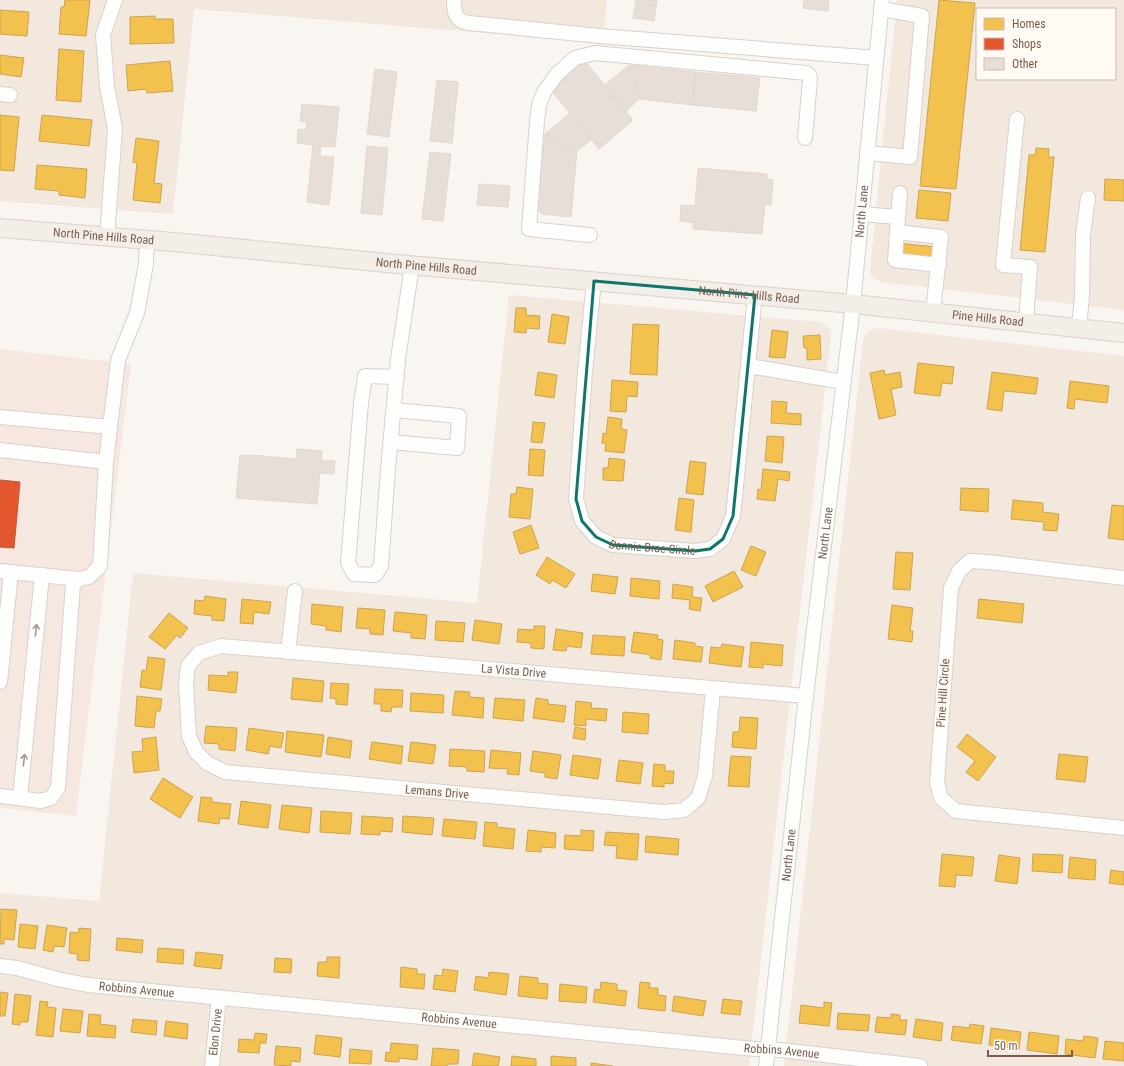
<svg xmlns="http://www.w3.org/2000/svg" width="1124" height="1066" font-family="'Roboto Condensed',sans-serif">
<style>
.residential{fill:#f2e8de;fill-rule:evenodd}
.commercial{fill:#f6e8e1}
.homes{fill:#f2c14e;stroke:#cea34e}
.shops{fill:#e4572e;stroke:#c45837}
.building{fill:#e6ded7;stroke:#e2d8d2}
.lines{fill:none;stroke-linecap:round;stroke-linejoin:round}
.minor-casing{stroke:#d7d1cb;stroke-width:16}
.major-casing{stroke:#dad1cc;stroke-width:20}
.minor{stroke:#fefefd;stroke-width:14}
.major{stroke:#f3eee8;stroke-width:18}
.oneway{stroke:#a8958b}
.marked{fill:none;stroke:#0f766e;stroke-width:3;stroke-linejoin:round}
.labels{text-anchor:middle;stroke-width:4;stroke-linejoin:round;paint-order:stroke}
.street-label{font-size:12px;fill:#7a5c4d;stroke:#fffaf3}
</style>
<rect width="100%" height="100%" fill="#f9f5f0"/>
<g class="residential">
<path d="M0,0H607L603,44L534,37L194,9L173,214L0,201Z"/>
<path d="M897,0H1124V310L880,282L874,278L871,275L870,269ZM977,9H1115V79H977Z"/>
<path d="M509,295L821,322L830,329L831,335L749,1066H0V893L99,901L133,573L477,603Z"/>
<path d="M878,328L1124,356V1066H784L863,341L866,335L871,330Z"/>
</g>
<path class="commercial" d="M0,349L131,364L76,816L0,808Z"/>
<g class="homes">
<path d="M65,0H90L86,36L59,34L61,7H64Z"/>
<path d="M939,0L975,3L956,189L920,186Z"/>
<path d="M0,10L29,12L27,36L0,34Z"/>
<path d="M155,16V19H173L174,43L130,44V17Z"/>
<path d="M59,49L84,51L81,102L56,100Z"/>
<path d="M0,55L24,58L21,77L0,74Z"/>
<path d="M170,61L173,91L147,93L146,89L128,91L126,65Z"/>
<path d="M0,115L19,117L14,171L0,170Z"/>
<path d="M42,115L92,120L89,146L39,141Z"/>
<path d="M136,138L159,141L154,183L162,184L160,203L133,200L137,163L133,162Z"/>
<path d="M1036,148L1049,149L1048,157H1054L1045,252L1020,250L1029,155H1035Z"/>
<path d="M37,165L87,169L85,198L59,195V191L35,189Z"/>
<path d="M1105,179L1124,180V201L1104,200Z"/>
<path d="M919,190L951,193L948,221L916,218Z"/>
<path d="M897,243L936,247L935,260L895,256Z"/>
<path d="M516,308H526V315L540,316L539,329L526,328V333L514,332Z"/>
<path d="M552,314L569,317L565,344L548,342Z"/>
<path d="M633,324L659,325L657,375L630,374Z"/>
<path d="M772,330L788,332L785,358L769,357Z"/>
<path d="M820,335L821,359L807,360V348H804L803,336Z"/>
<path d="M918,363L954,367L952,384L942,383L940,396L914,393Z"/>
<path d="M884,370L885,375L900,372L902,387L891,389L896,415L879,419L870,373Z"/>
<path d="M538,372L557,375L554,398L535,395Z"/>
<path d="M992,372L1038,378L1036,394L1004,391L1002,411L987,409Z"/>
<path d="M612,380L638,382L637,397L627,396L626,412L610,411Z"/>
<path d="M1070,381L1109,386L1107,403L1075,399L1074,409L1067,408Z"/>
<path d="M772,401L787,402L786,413L801,414V425L771,423Z"/>
<path d="M608,417L622,419L621,429L627,430L624,453L605,451L606,444L602,443L603,433L606,434Z"/>
<path d="M533,422L545,423L542,443L531,442Z"/>
<path d="M767,436L784,437L782,463L765,461Z"/>
<path d="M530,449L545,450L543,476L528,475Z"/>
<path d="M609,458L625,460L623,481L603,480V468H608Z"/>
<path d="M690,461L706,463L703,495L686,493Z"/>
<path d="M763,469L790,472L789,481L778,479L775,501L757,499L758,489L761,490Z"/>
<path d="M517,487L533,489L530,519L509,517L511,494H516Z"/>
<path d="M961,488L989,489L988,512L960,510Z"/>
<path d="M679,498L694,500L691,532L675,530Z"/>
<path d="M1013,500L1043,503V512L1059,514L1057,531L1043,530L1044,522L1011,519Z"/>
<path d="M1112,505L1124,506V540L1108,538Z"/>
<path d="M531,525L539,548L520,554L513,532Z"/>
<path d="M751,546L766,552L756,576L741,570Z"/>
<path d="M896,552L913,553L910,590L893,589Z"/>
<path d="M547,557L575,574L566,588L552,580L550,584L536,575Z"/>
<path d="M734,571L743,587L713,602L705,586Z"/>
<path d="M593,574L618,577L615,594L591,591Z"/>
<path d="M631,578L660,581L659,599L630,596Z"/>
<path d="M673,584L693,587L692,597L702,598L700,611L689,609L690,600L672,598Z"/>
<path d="M205,596L226,599L224,621L212,620V616L194,614L195,600L204,601Z"/>
<path d="M242,599L271,602L269,614L254,612L253,624L240,623Z"/>
<path d="M979,599L1024,604L1022,623L977,618Z"/>
<path d="M312,604L343,607L341,632L326,630V626L311,624Z"/>
<path d="M892,605L913,608L910,631H913L912,642L888,639Z"/>
<path d="M358,608L385,610L383,635L370,634V629L356,628Z"/>
<path d="M395,612L427,615L425,639L411,638V633L393,631Z"/>
<path d="M169,613L188,628L180,638L177,635L165,649L149,637Z"/>
<path d="M475,620L502,624L499,644L472,640Z"/>
<path d="M436,621L465,623L463,642L435,640Z"/>
<path d="M534,626H545L544,649L531,648V643L517,642L518,629L534,630Z"/>
<path d="M556,629L583,633L581,648L567,646L566,651L553,650Z"/>
<path d="M634,632L658,635L657,639L663,640L661,660L650,658L651,655L631,652Z"/>
<path d="M593,635L625,637L624,656L591,654Z"/>
<path d="M675,640L695,643V646L703,647L701,662L673,659Z"/>
<path d="M751,642L783,645L782,666L763,664V668L749,667Z"/>
<path d="M722,644L744,647L741,667L709,663L711,647L721,648Z"/>
<path d="M148,657L165,659L161,690L140,687L142,670L146,671Z"/>
<path d="M228,672H238L236,693L208,690L209,675L228,676Z"/>
<path d="M293,678L324,681L322,702L291,699Z"/>
<path d="M331,683L349,684L347,705L336,704V699L330,698Z"/>
<path d="M375,689L403,690L402,707H392L391,712L381,711V704H374Z"/>
<path d="M455,691L470,692L469,697L484,698L483,718L452,715Z"/>
<path d="M411,693L444,695L443,713L410,711Z"/>
<path d="M137,696L162,699L160,711H156L154,728L135,726Z"/>
<path d="M495,698L525,700L523,721L493,718Z"/>
<path d="M536,698L548,700V704L566,706L564,722L533,718Z"/>
<path d="M576,701L592,703L591,708L607,709L606,721L586,719V726L574,725Z"/>
<path d="M623,712L649,714L648,734L622,732Z"/>
<path d="M740,717L758,718L756,749L732,747L733,732H739Z"/>
<path d="M206,726L237,728L235,751L219,749V744L204,743Z"/>
<path d="M575,727L586,729L585,740L573,738Z"/>
<path d="M249,728L284,733L281,748L270,746L268,754L246,750Z"/>
<path d="M287,731L324,735L321,757L285,752Z"/>
<path d="M967,734L996,757L978,781L966,772L975,761L957,747Z"/>
<path d="M156,737L159,770L134,773L132,752L143,751L142,739Z"/>
<path d="M328,737L352,741L350,758L326,754Z"/>
<path d="M372,742L403,746L401,764L369,759Z"/>
<path d="M411,742L436,745L433,764L408,761Z"/>
<path d="M450,749L485,751L484,772L467,771V767L449,766Z"/>
<path d="M491,750L521,753L519,775L507,774L508,769L489,768Z"/>
<path d="M533,751L561,755L557,779L545,777V773L530,771Z"/>
<path d="M1059,754L1088,757L1085,782L1056,779Z"/>
<path d="M573,755L601,759L598,779L570,775Z"/>
<path d="M731,756L751,757L749,787L728,786Z"/>
<path d="M619,760L643,763L640,784L616,781Z"/>
<path d="M654,764L665,765V771H674L673,784L664,783V787L652,786Z"/>
<path d="M163,778L193,797L180,818L150,799Z"/>
<path d="M201,797L212,798V802L231,804L229,819L220,818L219,824L198,821Z"/>
<path d="M241,801L271,805L268,828L238,824Z"/>
<path d="M282,805L312,808L309,833L279,829Z"/>
<path d="M321,811L352,813L350,834L320,832Z"/>
<path d="M362,816L393,818L392,832L380,831V835L361,834Z"/>
<path d="M403,816L434,818L432,835L402,832Z"/>
<path d="M444,819L477,822L475,839L442,836Z"/>
<path d="M485,822L497,823V827L515,829L513,849L483,846Z"/>
<path d="M528,830L556,833L555,848L541,847V852L526,851Z"/>
<path d="M581,830L594,831L593,851L564,849L565,835L581,836Z"/>
<path d="M606,832L639,834L637,860L616,858L617,846L604,845Z"/>
<path d="M646,836L679,839L678,855L645,852Z"/>
<path d="M942,854L974,857L972,876L956,875L955,887L939,886Z"/>
<path d="M1033,854L1063,855L1062,873L1032,871Z"/>
<path d="M999,855L1020,858L1017,884L995,881Z"/>
<path d="M1070,857L1096,860L1095,880L1068,878Z"/>
<path d="M1111,870L1124,872V885L1109,883Z"/>
<path d="M1,909L17,910L14,940L4,939V944H0Z"/>
<path d="M20,924L38,926L35,949L18,947Z"/>
<path d="M47,925L67,928L64,947L54,946L53,952L43,950Z"/>
<path d="M79,928L91,929L89,961L77,960L78,954L69,953L70,932L78,933Z"/>
<path d="M117,938L143,940L142,953L116,950Z"/>
<path d="M158,948L184,950L183,964L157,962Z"/>
<path d="M196,952L223,955L221,969L194,966Z"/>
<path d="M327,957H340L339,978L317,976L318,962H327Z"/>
<path d="M275,958L292,959L291,973L274,972Z"/>
<path d="M401,967L417,969V974H425L424,989L400,987Z"/>
<path d="M443,969L458,971L455,992L433,989L435,975L442,976Z"/>
<path d="M489,972L509,974L506,995L474,990L476,976L488,978Z"/>
<path d="M520,976L538,978V983L548,984L547,999L518,996Z"/>
<path d="M601,982L617,984V990L627,991L625,1006L593,1002L595,989L600,990Z"/>
<path d="M640,982L650,983L649,988H658V995L666,996L665,1011L638,1008Z"/>
<path d="M560,984L587,987L586,1003L559,1001Z"/>
<path d="M0,992L8,993L5,1016H0Z"/>
<path d="M15,994L31,996L28,1022H20V1025L12,1024Z"/>
<path d="M674,996L706,1001L703,1016L672,1011Z"/>
<path d="M723,999L742,1001L740,1015L721,1013Z"/>
<path d="M40,1001L48,1002L47,1007L56,1008L53,1037L36,1035Z"/>
<path d="M824,1002L832,1003L829,1026L799,1023L801,1005L824,1008Z"/>
<path d="M63,1009L83,1011L80,1033L60,1031Z"/>
<path d="M838,1013L870,1015L868,1031L837,1029Z"/>
<path d="M89,1014L101,1015L100,1024L116,1026L115,1038L87,1036Z"/>
<path d="M891,1014L900,1015V1020H907L905,1035L875,1032L877,1017L891,1018Z"/>
<path d="M133,1019L157,1021L156,1035L131,1032Z"/>
<path d="M916,1019L943,1023L941,1041L913,1037Z"/>
<path d="M166,1021L188,1024L187,1039L164,1036Z"/>
<path d="M970,1024L984,1026L981,1044L951,1040L953,1026L969,1028Z"/>
<path d="M991,1028L1021,1032L1019,1049L989,1045Z"/>
<path d="M1029,1032L1059,1036L1057,1054L1027,1050Z"/>
<path d="M255,1033L267,1034L266,1043H260L259,1053L238,1052L239,1039L254,1040Z"/>
<path d="M316,1035L342,1038L340,1057L314,1054Z"/>
<path d="M1084,1036L1098,1038L1095,1058L1065,1054L1066,1039L1083,1041Z"/>
<path d="M1105,1041L1124,1043V1061L1103,1059Z"/>
<path d="M391,1043L418,1045L417,1060L399,1058V1062L385,1061L386,1052L390,1053Z"/>
<path d="M276,1046L301,1048L300,1062L291,1061V1066L274,1065Z"/>
<path d="M433,1048L459,1050L458,1064H448L447,1066H431Z"/>
<path d="M350,1049L372,1051L371,1064L349,1063Z"/>
<path d="M474,1053L500,1057L498,1066H472Z"/>
<path d="M512,1056L536,1059V1066H511Z"/>
<path d="M551,1056L576,1058V1066H551Z"/>
<path d="M591,1063L613,1066H591Z"/>
</g>
<path class="shops" d="M0,480L20,482L14,548L0,547Z"/>
<g class="building">
<path d="M636,0H657L654,21L633,18Z"/>
<path d="M804,0H829L828,11L803,8Z"/>
<path d="M585,61L633,120L599,149L551,90Z"/>
<path d="M629,65L639,99L626,111L605,85Z"/>
<path d="M629,65L696,72L693,105L639,99Z"/>
<path d="M375,69L397,72L389,137L367,134Z"/>
<path d="M696,72L760,78L756,111L693,105Z"/>
<path d="M437,80L458,82L452,143L430,141Z"/>
<path d="M302,104L339,107L335,147L321,146L320,156L334,157L329,205L307,202L313,145L297,143L298,129L306,130L307,122L300,121Z"/>
<path d="M569,114L591,140L577,151L545,134Z"/>
<path d="M545,134L577,151L571,217L542,214L537,209Z"/>
<path d="M367,146L388,148L382,215L361,213Z"/>
<path d="M430,152L451,154L443,221L422,219Z"/>
<path d="M698,168L767,174V179L773,180L771,205L765,204L762,234L693,229L694,223L680,221L681,205L695,206Z"/>
<path d="M479,184L510,186L508,207L477,205Z"/>
<path d="M297,449L322,451L321,460L335,461L334,474L320,473L317,504L236,498L240,455L252,456V455L296,459Z"/>
</g>
<g class="lines">
<g class="minor-casing">
<g id="minor">
<path d="M454,0C454,13 455,21 469,23L600,36L876,58"/>
<path d="M0,94L10,95"/>
<path d="M1017,119L1003,265L1030,267L1026,322"/>
<path d="M867,153L910,157L922,16L881,9"/>
<path d="M861,214L898,217L900,193"/>
<path d="M898,217L897,232L941,237L933,312"/>
<path d="M897,232L895,260L939,265"/>
<path d="M590,235L529,229L537,121L539,105L544,92L557,74L575,58L595,53L806,73L809,75L810,79L805,138"/>
<path d="M107,237L115,129L107,86L103,35L115,0"/>
<path id="s1" d="M594,281L585,372L576,499L582,521L596,537L613,545L695,551L710,549L723,539L733,516L755,295"/>
<path d="M1079,328L1082,296L1083,235L1088,198"/>
<path d="M748,366L761,368L843,382"/>
<path d="M397,377L365,376L361,403L348,563L354,574L375,575L381,566L388,469L398,359L412,266"/>
<path d="M0,417L110,427"/>
<path d="M391,442L457,448L459,416L394,410"/>
<path d="M0,450L106,462L118,360L137,313L146,264L147,240"/>
<path d="M0,571L79,579"/>
<path d="M1124,578L988,562L970,561L959,571L951,588L937,783L941,798L956,811L1124,828"/>
<path d="M288,652L295,591"/>
<path d="M0,682L11,572"/>
<path id="s2" d="M713,689L705,776L698,798L684,810L664,812L225,772L207,763L196,752L189,736L186,684L188,666L199,653L221,646L806,696"/>
<path d="M0,796L41,801L51,798L58,788L73,584L79,579L89,577L100,566L106,462"/>
<path d="M20,798L42,575"/>
<path id="s3" d="M0,966L17,968L57,979L88,985L755,1049L781,1050L920,1066"/>
<path id="s4" d="M212,1066L219,998"/>
<path id="s5" d="M766,1066L806,696L853,304L882,0"/>
</g>
</g>
<g class="major-casing">
<g id="major">
<path id="s6" d="M0,228L173,242L397,264L853,304L1124,333"/>
</g>
</g>
<use href="#minor" class="minor"/>
<use href="#major" class="major"/>
</g>
<defs><path id="oneway-shaft" d="M-6 0H5M1.5-3L5.5 0L1.5 3" fill="none" stroke-width="1.6" stroke-linecap="round" stroke-linejoin="round"/></defs>
<g class="oneway">
<use href="#oneway-shaft" transform="translate(36 630) rotate(-84)"/>
<use href="#oneway-shaft" transform="translate(24 760) rotate(-84)"/>
</g>
<path class="marked" d="M594,281L755,295L733,516L723,539L710,549L695,551L613,545L596,537L582,521L576,499Z"/>
<g class="labels">
<g class="street-label">
<text dy="4" stroke="none"><textPath href="#s5" startOffset="860">North Lane</textPath></text>
<text dy="4" stroke="none"><textPath href="#s6" startOffset="104">North Pine Hills Road</textPath></text>
<text dy="4" stroke="none"><textPath href="#s6" startOffset="428">North Pine Hills Road</textPath></text>
<text dy="4" stroke="none"><textPath href="#s6" startOffset="752">North Pine Hills Road</textPath></text>
<text dy="4" stroke="none"><textPath href="#s6" startOffset="992">Pine Hills Road</textPath></text>
<text dy="4" stroke="none"><textPath href="#s5" startOffset="536">North Lane</textPath></text>
<text dy="4" stroke="none"><textPath href="#s1" startOffset="321">Bonnie Brae Circle</textPath></text>
<text dy="4" stroke="none"><textPath href="#s2" startOffset="1047">La Vista Drive</textPath></text>
<text transform="translate(943 693) rotate(-86)" y="4">Pine Hill Circle</text>
<text transform="translate(437 792) rotate(5)" y="4">Lemans Drive</text>
<text dy="4" stroke="none"><textPath href="#s5" startOffset="212">North Lane</textPath></text>
<text dy="4" stroke="none"><textPath href="#s3" startOffset="139">Robbins Avenue</textPath></text>
<text dy="4" stroke="none"><textPath href="#s3" startOffset="463">Robbins Avenue</textPath></text>
<text dy="4" stroke="none"><textPath href="#s4" startOffset="34">Elon Drive</textPath></text>
<text dy="4" stroke="none"><textPath href="#s3" startOffset="787">Robbins Avenue</textPath></text>
</g>
</g>
<rect x="976" y="8" width="140" height="72" fill="#fffaf3" stroke="#cabbb1"/>
<rect x="984" y="18" width="20" height="12" fill="#f2c14e" stroke="#cabbb1"/>
<text x="1012" y="28" font-size="12" fill="#7a5c4d">Homes</text>
<rect x="984" y="38" width="20" height="12" fill="#e4572e" stroke="#cabbb1"/>
<text x="1012" y="48" font-size="12" fill="#7a5c4d">Shops</text>
<rect x="984" y="58" width="20" height="12" fill="#e6ded7" stroke="#cabbb1"/>
<text x="1012" y="68" font-size="12" fill="#7a5c4d">Other</text>
<path d="M988 1050v6h84v-6" fill="none" stroke="#7a5c4d" stroke-width="2"/>
<text x="994" y="1050" font-size="12" fill="#7a5c4d" stroke="#fffaf3" stroke-width="3" paint-order="stroke">50 m</text>
</svg>
